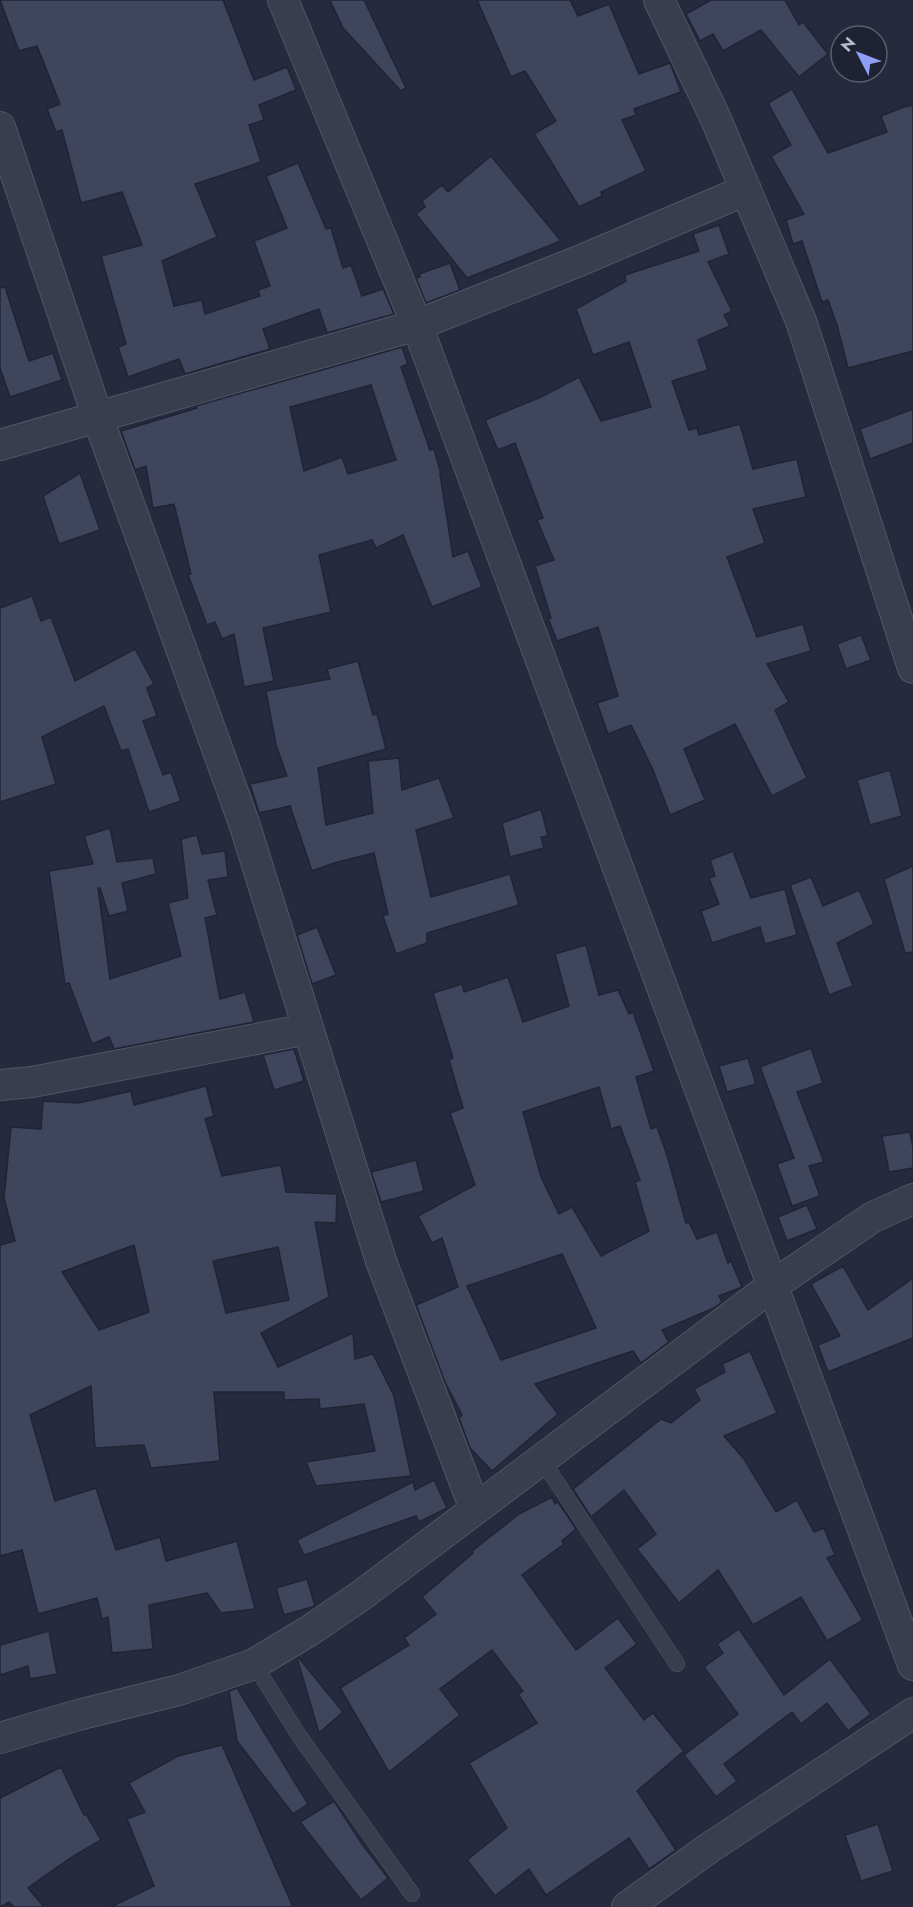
<svg xmlns="http://www.w3.org/2000/svg" width="913" height="1907" font-family="Jost,sans-serif">
<style>
.building{fill:#3f455c;stroke:#202435;stroke-width:1.5;fill-rule:evenodd}
.lines{fill:none;stroke-linecap:round;stroke-linejoin:round}
.lane-casing{stroke:#515566;stroke-width:16}
.street-casing{stroke:#515566;stroke-width:32}
.lane{stroke:#393d4e;stroke-width:15}
.street{stroke:#393d4e;stroke-width:30}
</style>
<rect width="100%" height="100%" fill="#252a3e"/>
<g class="building">
<path d="M0,0H223L254,80L287,67L296,90L259,105L264,120L249,125L261,162L195,184L217,237L162,261L174,306L202,300L205,314L260,296L258,290L270,286L254,241L287,228L266,176L298,163L326,229L331,228L343,268L351,265L362,296L383,289L394,314L327,333L319,309L263,329L270,349L185,374L179,359L128,377L118,347L126,344L101,256L142,245L122,192L81,203L62,130L56,132L47,109L60,104L37,46L19,51Z"/>
<path d="M330,0H364L406,88L401,91L343,28Z"/>
<path d="M477,0H570L578,16L609,4L639,74L670,63L681,92L634,109L636,115L622,120L646,171L601,192L602,196L579,207L534,134L556,121L525,71L511,77Z"/>
<path d="M711,0H785L799,25L803,22L828,54L799,77L761,30L723,51L713,34L700,41L686,14Z"/>
<path d="M792,89L828,153L887,132L881,116L904,107L913,105V351L848,368L837,325L828,300L822,302L802,241L793,244L786,220L804,214L771,156L791,145L768,103Z"/>
<path d="M491,156L561,241L467,278L416,214L425,207L422,201L442,185L448,192Z"/>
<path d="M719,225L729,254L708,262L732,311L724,315L730,326L698,340L708,370L672,381L689,430L697,428L699,435L740,424L753,469L797,459L806,497L753,509L765,543L727,557L757,637L803,624L811,651L767,664L789,702L775,710L807,778L772,796L735,724L684,749L705,800L670,815L653,770L631,725L608,734L597,703L618,696L598,627L557,641L548,618H551L535,566L554,560L537,520L543,518L515,443L498,450L485,420L541,397L579,377L601,421L651,407L629,342L593,355L576,309L626,281L625,275L699,251L693,234Z"/>
<path d="M450,263L460,290L426,303L416,278L420,277L419,274Z"/>
<path d="M5,287L29,361L53,353L62,380L10,397L0,368V288Z"/>
<path d="M402,347L408,364L401,367L430,450L434,449L441,474H440L453,557L468,551L482,587L432,607L403,535L376,548L372,540L319,555L331,612L263,628L274,681L244,687L234,634L222,639L215,622L207,625L188,575L191,574L174,504L153,508L146,466L135,470L121,431L197,408L196,406ZM371,385L396,460L348,474L342,457L304,471L290,407Z"/>
<path d="M913,409V443L870,459L860,429Z"/>
<path d="M80,473L100,530L59,544L43,496Z"/>
<path d="M32,596L41,621L51,617L75,681L135,649L154,684L147,688L157,716L143,721L163,775L171,772L181,801L149,812L128,749L121,751L104,706L42,737L56,784L0,802V608Z"/>
<path d="M861,635L871,660L846,669L837,644Z"/>
<path d="M358,661L373,715L377,714L386,749L318,768L326,825L373,813L368,761L399,758L402,790L439,778L454,818L416,830L431,897L510,874L519,905L427,933V943L396,954L383,916L388,914L374,853L334,863L312,871L290,806L259,813L250,784L287,776L276,745L266,691L330,679L327,669Z"/>
<path d="M890,770L902,816L870,825L857,780Z"/>
<path d="M541,809L548,836L541,837L544,848L510,857L502,823Z"/>
<path d="M110,828L117,862L153,858L156,874L122,883L128,911L109,916L100,888H98L110,979L181,956L168,903L188,898L181,839L197,835L202,854L225,851L228,877L208,880L217,915L205,918L220,999L245,992L254,1022L114,1049L109,1037L92,1044L69,983L65,984L49,871L93,864L84,836Z"/>
<path d="M733,851L751,898L785,889L797,935L765,944L760,927L712,943L701,911L719,904L709,878L715,876L710,860Z"/>
<path d="M913,866V952L905,953L884,879Z"/>
<path d="M811,877L823,906L859,890L874,924L837,943L853,986L829,995L790,885Z"/>
<path d="M317,927L336,975L312,984L297,935Z"/>
<path d="M586,945L599,995L618,990L629,1014L633,1012L654,1071L636,1077L651,1129L657,1127L667,1155L686,1223L689,1222L697,1239L717,1232L728,1263L731,1261L742,1287L719,1296L722,1302L714,1308L662,1330L669,1342L641,1363L633,1351L535,1384L558,1414L492,1471L470,1448L459,1418L462,1415L445,1382L416,1305L458,1287L442,1238L432,1243L418,1216L475,1185L450,1113L463,1108L449,1060L453,1058L433,993L462,984L464,992L508,977L523,1022L569,1006L555,954ZM599,1087L611,1129L620,1126L640,1180L635,1182L649,1231L601,1256L572,1207L559,1214L541,1177L523,1112ZM562,1254L596,1328L501,1360L467,1286Z"/>
<path d="M811,1048L823,1083L797,1092L824,1162L809,1166L820,1196L792,1206L777,1164L794,1158L760,1067Z"/>
<path d="M294,1049L304,1081L274,1090L263,1055Z"/>
<path d="M748,1058L756,1084L727,1092L719,1066Z"/>
<path d="M206,1086L214,1116L205,1119L222,1176L281,1165L286,1192L337,1194L336,1223L315,1222L329,1297L261,1333L278,1367L353,1333L355,1359L373,1354L394,1396L411,1476L316,1486L306,1462L375,1451L364,1404L320,1409L319,1399L284,1400V1392H214L220,1461L151,1468L144,1445L95,1448L91,1386L30,1415L55,1501L96,1488L116,1550L160,1537L166,1561L237,1541L255,1609L221,1613L207,1593L149,1605L153,1649L112,1653L108,1617L102,1619L97,1598L38,1614L22,1550L0,1556V1245L15,1241L4,1198L11,1127L41,1129L43,1101L79,1103L131,1091L134,1105ZM134,1245L149,1312L99,1330L62,1272ZM278,1247L289,1300L226,1313L213,1261Z"/>
<path d="M910,1132L913,1148V1168L889,1172L882,1136Z"/>
<path d="M416,1160L424,1191L381,1202L371,1172Z"/>
<path d="M807,1205L817,1229L787,1241L778,1217Z"/>
<path d="M843,1266L868,1310L913,1278V1338L828,1372L818,1345L840,1336L811,1284Z"/>
<path d="M750,1351L777,1413L724,1436L744,1459L776,1512L797,1500L814,1532L824,1528L835,1555L827,1558L863,1620L827,1641L801,1597L753,1625L718,1570L679,1603L637,1549L656,1534L624,1490L591,1517L573,1489L661,1419L671,1423L700,1400L694,1389L725,1372L722,1364Z"/>
<path d="M434,1480L447,1508L419,1522L416,1516L304,1555L297,1540L413,1482L415,1490Z"/>
<path d="M552,1497L555,1504L558,1502L576,1529L562,1541L564,1544L522,1575L576,1650L618,1618L637,1644L605,1668L644,1720L653,1713L684,1751L637,1791L676,1850L649,1869L629,1838L546,1895L529,1869L495,1896L467,1860L507,1828L469,1763L537,1723L518,1694L523,1691L492,1650L440,1689L460,1715L389,1772L340,1688L409,1645L404,1638L436,1614L422,1597L473,1553L472,1551L519,1514Z"/>
<path d="M307,1579L315,1606L284,1615L276,1588Z"/>
<path d="M739,1629L784,1695L830,1659L871,1714L848,1731L827,1703L801,1724L792,1712L724,1764L737,1781L716,1797L684,1755L738,1714L704,1667L723,1653L717,1644Z"/>
<path d="M49,1631L57,1674L30,1679L28,1666L0,1675V1645Z"/>
<path d="M298,1657L343,1712L319,1733L297,1658Z"/>
<path d="M237,1688L308,1804L293,1814L237,1741L229,1691Z"/>
<path d="M222,1745L293,1907H111L154,1886L127,1819L145,1812L129,1783L178,1756Z"/>
<path d="M61,1767L84,1815L86,1814L101,1840L72,1857L28,1888L44,1907H14L9,1902L0,1907V1798Z"/>
<path d="M334,1801L362,1844L388,1878L361,1900L300,1822Z"/>
<path d="M878,1824L893,1871L861,1881L845,1835Z"/>
</g>
<g class="lines">
<g class="lane-casing">
<g id="lane">
<path d="M542,1460L677,1664"/>
<path d="M254,1664L300,1737L412,1894"/>
</g>
</g>
<g class="street-casing">
<g id="street">
<path d="M283,0L417,325L913,1665"/>
<path d="M659,0L715,117L801,321L913,668"/>
<path d="M0,127L98,418L244,823L381,1261L475,1509"/>
<path d="M0,445L417,325L579,261L746,190"/>
<path d="M0,1085L32,1082L308,1029"/>
<path d="M0,1738L78,1715L179,1690L254,1664L309,1631L359,1597L772,1286L873,1217L913,1199"/>
<path d="M627,1907L709,1848L913,1713"/>
</g>
</g>
<use href="#lane" class="lane"/>
<use href="#street" class="street"/>
</g>
<g transform="translate(859 54) rotate(312)"><circle r="28" fill="#1e2233" stroke="#5a5e6f" stroke-width="1.5"/>
<path d="M0-4.5L10 22L0 15L-10 22Z" fill="#8e9ff5"/>
<text y="-9" font-size="16" font-weight="bold" text-anchor="middle" fill="#b5b9c9">N</text>
</g>
</svg>
